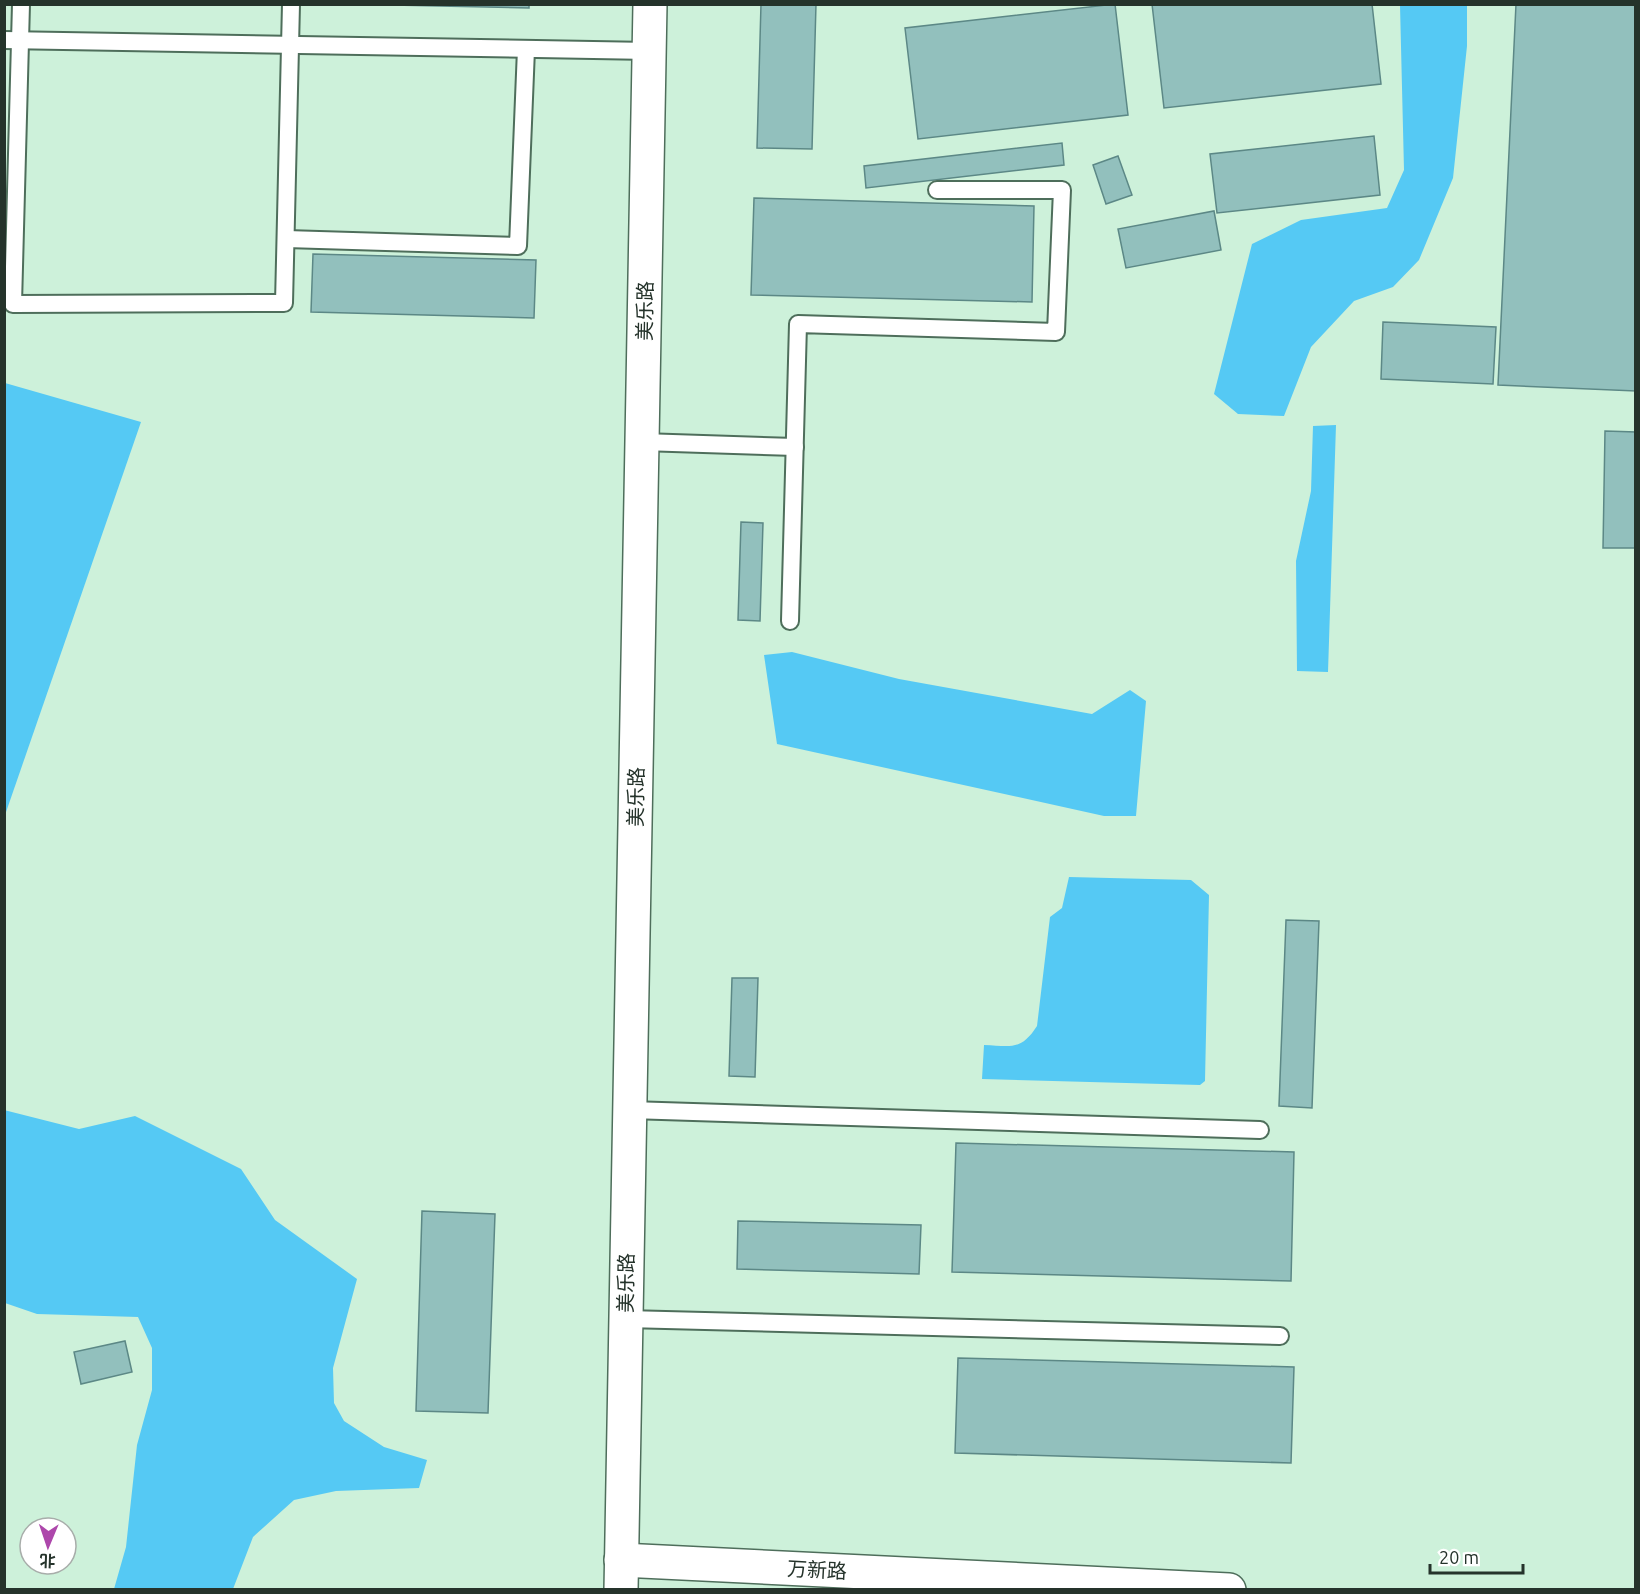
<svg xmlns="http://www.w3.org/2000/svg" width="1640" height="1594" font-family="Ubuntu,'Noto Sans SC',sans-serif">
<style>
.water{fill:#55c9f4}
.building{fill:#92c0bd;stroke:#5c8886;stroke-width:1.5}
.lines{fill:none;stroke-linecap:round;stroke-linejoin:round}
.service-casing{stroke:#4e6e5b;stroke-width:20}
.tertiary-casing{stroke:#4e6e5b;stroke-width:36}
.service{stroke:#fff;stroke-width:16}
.tertiary{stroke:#fff;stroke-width:33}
.labels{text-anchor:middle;stroke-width:6;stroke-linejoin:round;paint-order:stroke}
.street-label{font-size:20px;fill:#25332b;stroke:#fff}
</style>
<rect width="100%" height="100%" fill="#cdf1da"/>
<g class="water">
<path d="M1400,5H1467V46L1453,178L1419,260L1393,287L1354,301L1311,347L1284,416L1238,414L1214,394L1252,244L1301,220L1387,208L1404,170Z"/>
<path d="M5,383L141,422L5,815L4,383Z"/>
<path d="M1336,425L1328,672L1297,671L1296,561L1311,491L1313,426Z"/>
<path d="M792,652L899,679L1092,714L1130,690L1146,701L1136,816H1104L777,744L764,655Z"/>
<path d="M1069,877L1191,880L1209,895L1205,1081L1200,1085L982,1079L984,1045C1011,1046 1021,1051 1037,1026L1050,917L1062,908Z"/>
<path d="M4,1110L79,1129L135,1116L241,1169L275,1220L357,1279L333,1368L334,1403L344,1421L384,1447L427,1460L419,1488L336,1491L294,1500L253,1537L233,1589H114L126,1547L137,1445L152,1390V1348L138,1317L37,1314L5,1303Z"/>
</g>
<g class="building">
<path d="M345,4H529V8Z"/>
<path d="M761,4H816L812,149L757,148Z"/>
<path d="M1115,4L1128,115L918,139L905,28Z"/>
<path d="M1152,4H1372L1381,84L1164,108Z"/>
<path d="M1516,4H1636V391L1498,385Z"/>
<path d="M1374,136L1380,195L1217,213L1210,154Z"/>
<path d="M1062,143L1064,165L866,188L864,166Z"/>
<path d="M1118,156L1132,195L1106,204L1093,165Z"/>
<path d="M754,198L1034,206L1032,302L751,295Z"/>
<path d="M1214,211L1221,250L1126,268L1118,229Z"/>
<path d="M313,254L536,260L534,318L311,312Z"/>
<path d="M1383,322L1496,327L1493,384L1381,379Z"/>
<path d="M1605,431L1636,432V548H1603Z"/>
<path d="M741,522L763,523L760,621L738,620Z"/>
<path d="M1286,920L1319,921L1312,1108L1279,1106Z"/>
<path d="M732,978H758L755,1077L729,1076Z"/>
<path d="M956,1143L1294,1152L1291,1281L952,1272Z"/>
<path d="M422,1211L495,1214L488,1413L416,1411Z"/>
<path d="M738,1221L921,1225L919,1274L737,1269Z"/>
<path d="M125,1341L132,1372L81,1384L74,1352Z"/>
<path d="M958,1358L1294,1367L1291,1463L955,1453Z"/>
</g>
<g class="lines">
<g class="service-casing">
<g id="service">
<path d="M21,4L13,304L284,303L291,4"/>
<path d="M4,40L650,51"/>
<path d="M286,239L518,246L526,49"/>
<path d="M642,442L795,447"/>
<path d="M790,621L798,324L1056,332L1062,190H937"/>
<path d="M630,1110L1260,1130"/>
<path d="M626,1319L1280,1336"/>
</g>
</g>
<g class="tertiary-casing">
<g id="tertiary">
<path d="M621,1560L1229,1590"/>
<path d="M621,1590L650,4"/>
</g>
</g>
<use href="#service" class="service"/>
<use href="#tertiary" class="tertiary"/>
</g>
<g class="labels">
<g class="street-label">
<text transform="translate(645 311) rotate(-89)" y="7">美乐路</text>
<text transform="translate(636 797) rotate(-89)" y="7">美乐路</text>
<text transform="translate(626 1283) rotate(-89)" y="7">美乐路</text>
<text transform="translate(817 1570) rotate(3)" y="7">万新路</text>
</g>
</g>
<rect width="1640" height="1594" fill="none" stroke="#25332b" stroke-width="12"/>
<g transform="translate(48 1546) rotate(182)"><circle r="28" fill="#ffffff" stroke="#a8adaa" stroke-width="1.5"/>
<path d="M0-4.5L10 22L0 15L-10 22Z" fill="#ad47ab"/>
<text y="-9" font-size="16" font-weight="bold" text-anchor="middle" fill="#25332b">北</text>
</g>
<path d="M1430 1564v9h93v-9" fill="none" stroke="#25332b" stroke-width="3"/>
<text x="1439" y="1564" font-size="18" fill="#25332b" stroke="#ffffff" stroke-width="4.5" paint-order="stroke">20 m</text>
</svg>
